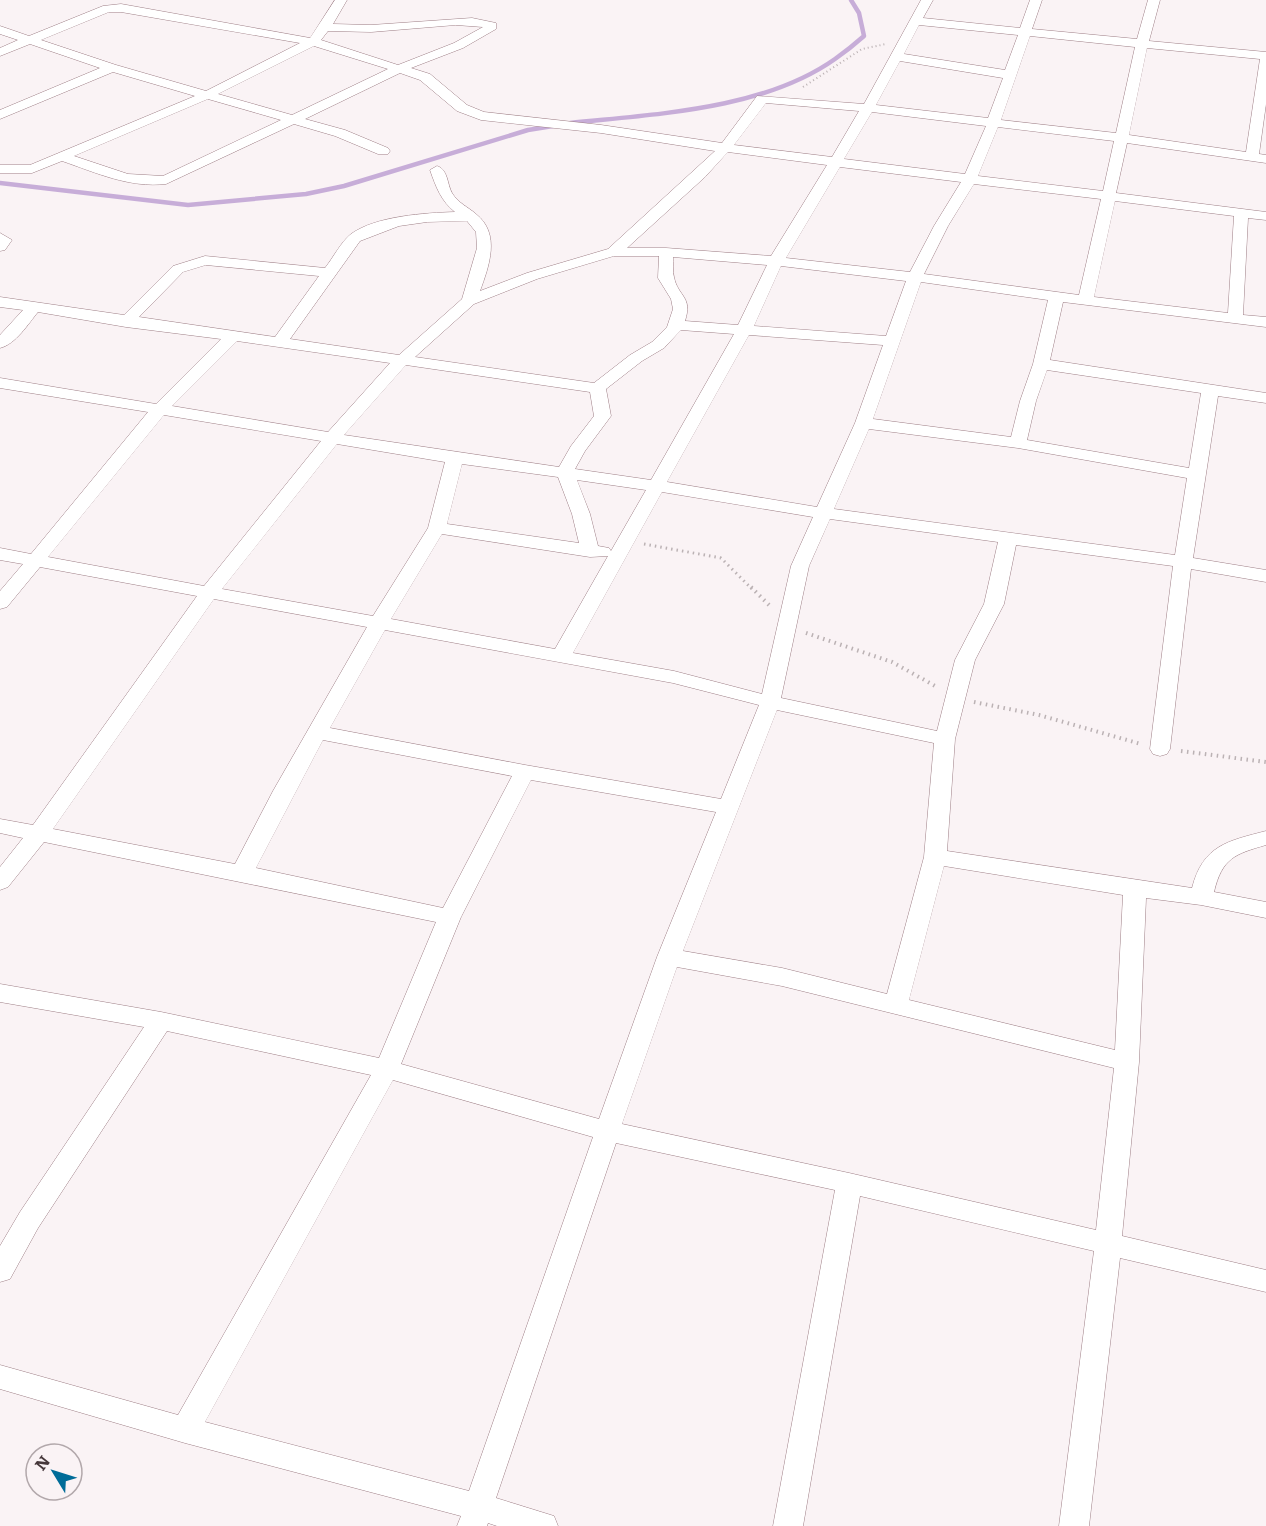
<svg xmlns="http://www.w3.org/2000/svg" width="1266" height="1526" font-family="Literata,serif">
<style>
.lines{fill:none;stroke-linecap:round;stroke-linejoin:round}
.stream{stroke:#c7add8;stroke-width:4.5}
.street-casing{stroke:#9e7f86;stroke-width:1}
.path-far2{stroke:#bbb2b4;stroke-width:2;stroke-dasharray:1 3;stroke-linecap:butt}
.path-far1{stroke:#bbb2b4;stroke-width:3;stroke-dasharray:1.5 4;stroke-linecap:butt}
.path{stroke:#bbb2b4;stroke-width:4;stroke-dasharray:1.5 4.5;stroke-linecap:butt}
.street{fill:#fff;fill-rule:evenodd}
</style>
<rect width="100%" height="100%" fill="#faf3f5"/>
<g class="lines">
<g class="stream">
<path d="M570,123C655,114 763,110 835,59C845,52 855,44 864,36L859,13L851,0"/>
<path d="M0,183L188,205L306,194L344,186L528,130L553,126"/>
</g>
<g class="street-casing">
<g id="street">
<path d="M335,0H347L333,24L371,25L472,18L496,23V29L463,48L411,68L430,74L467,105L484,112L601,125L722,143L757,96L864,104L921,0H933L923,18L1020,28L1030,0H1042L1032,29L1137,39L1148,0H1160L1149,41L1266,52V104L1259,154L1266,155V163L1127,143L1116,193L1266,212V220L1248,218L1243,315L1266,317V327L1063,302L1050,360L1266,393V403L1218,396L1193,558L1266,570V582L1191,569L1170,749L1167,754L1160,756L1153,754L1150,749L1173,566L1016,545L1004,604L975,660L955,739L947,851L1192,888C1203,845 1228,841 1266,831V845C1235,854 1222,858 1214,892L1266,902V918L1201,905L1146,898L1139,1062L1122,1236L1266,1270V1292L1120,1258L1089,1526H1059L1094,1251L860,1196L803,1526H773L835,1190L616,1143L496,1498L554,1516L558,1526H497L488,1523L487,1526H457L461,1516L185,1443L0,1389V1365L178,1415L371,1075L167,1031L38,1228L10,1279L0,1282V1246L20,1212L144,1027L0,1002V984L161,1012L379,1058L436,922L44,842L8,887L0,890V867L23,838L0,833V819L33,825L197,596L40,567L7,607L0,609V591L23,564L0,560V548L31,554L148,412L0,388V378L156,404L221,339L126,327L38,312C28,324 16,344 0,348V335L23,310L0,307V297L124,315L173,266L205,256L325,268C333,258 341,242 351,234C376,216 425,213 455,212C441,201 436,187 430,170L437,166C448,169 447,184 452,193C458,203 468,207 476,214C501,234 489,266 480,291L527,273L608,249L715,151L601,133L481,120L457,111L420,80L400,73L305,119L345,130L388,148L390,151L388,154H378L335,136L294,124L166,184C129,188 97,173 62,161L32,173H0V165H30L195,96L113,72L0,119V110L100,68L30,44L0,56V48L18,40L0,34V26L29,36L103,6L121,4L310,38ZM109,12H121L300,43L206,91L116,65L41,40ZM456,25L483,27L454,43L398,65L321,40L328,31L371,32ZM919,25L1018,35L1005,70L904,54ZM1030,36L1135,47L1116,133L1001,120ZM314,46L388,69L292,115L218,94ZM1147,48L1260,59L1246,152L1129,135ZM900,61L1003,78L988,118L876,105ZM208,99L281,120L163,176L128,174L74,156ZM766,103L859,111L832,157L734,145ZM872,112L986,126L965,174L844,159ZM998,127L1114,141L1103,191L978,176ZM728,152L827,165L771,256L666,248H627L705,177ZM840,167L961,182L934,226L910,272L786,258ZM974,184L1101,199L1079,295L924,274L948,226ZM1115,201L1234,216L1228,313L1094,297ZM467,221L476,232L477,248L462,299L399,355L290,339L360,241L399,226L427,222ZM614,256H659L658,278L671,299L673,309L667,327L652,342L630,355L594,383L415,357L474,304L537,279ZM673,257L767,265L738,325L685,321C693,296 678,297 674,277C672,271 674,263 673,257ZM206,265L319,276L275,337L139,317L183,272ZM781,266L906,281L886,336L754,326ZM921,282L1048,300L1033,364L1020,401L1011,437L873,419ZM681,330L734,334L651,480L575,469L585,451L611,416L606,389L642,361L664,348ZM749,335L883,345L855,423L817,507L667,482ZM237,341L390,363L328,432L172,406ZM406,365L590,392L594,416L571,446L559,467L344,435ZM1047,370L1201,393L1189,468L1027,440L1036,401ZM164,415L321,441L204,586L48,557ZM869,429L1018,448L1187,478L1175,555L834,509ZM337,444L445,462L428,528L373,616L222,589ZM462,464L558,477L572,514L579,543L447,524ZM577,480L646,490L611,551L609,548L598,546L590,514ZM662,492L813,517L791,566L762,694L674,671L573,653ZM830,519L998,542L984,604L955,660L937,731L781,698L809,566ZM442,534L590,557L608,556L555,649L391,619ZM214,599L367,627L273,791L235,864L53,829ZM385,630L673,683L759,705L721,799L525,765L330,728ZM777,710L934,743L924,857L887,994L782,968L683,951ZM323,740L512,776L443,908L256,868ZM531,780L716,812L657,957L599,1119L401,1064L461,917ZM944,866L1123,895L1115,1050L909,1000ZM677,967L782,986L1114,1068L1096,1230L849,1173L622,1124ZM393,1080L593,1137L469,1491L205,1422Z"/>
<path d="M0,233L12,240L5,250L0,251Z"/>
</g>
</g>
<path class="path-far2" d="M803,87L862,49L886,44"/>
<path class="path-far1" d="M644,544L721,558L752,589"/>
<g class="path">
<path d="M751,587L771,607"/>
<path d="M806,633L892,662L937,687"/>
<path d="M974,702L1039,715L1141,744"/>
<path d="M1181,751L1266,762"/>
</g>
<use href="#street" class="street"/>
</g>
<g transform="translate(54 1472) rotate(308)"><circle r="28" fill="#faf3f5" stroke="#b2a8ab" stroke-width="1.5"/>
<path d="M0-4.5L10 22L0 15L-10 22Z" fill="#006c98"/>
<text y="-9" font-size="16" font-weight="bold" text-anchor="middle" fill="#46383b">N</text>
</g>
</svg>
